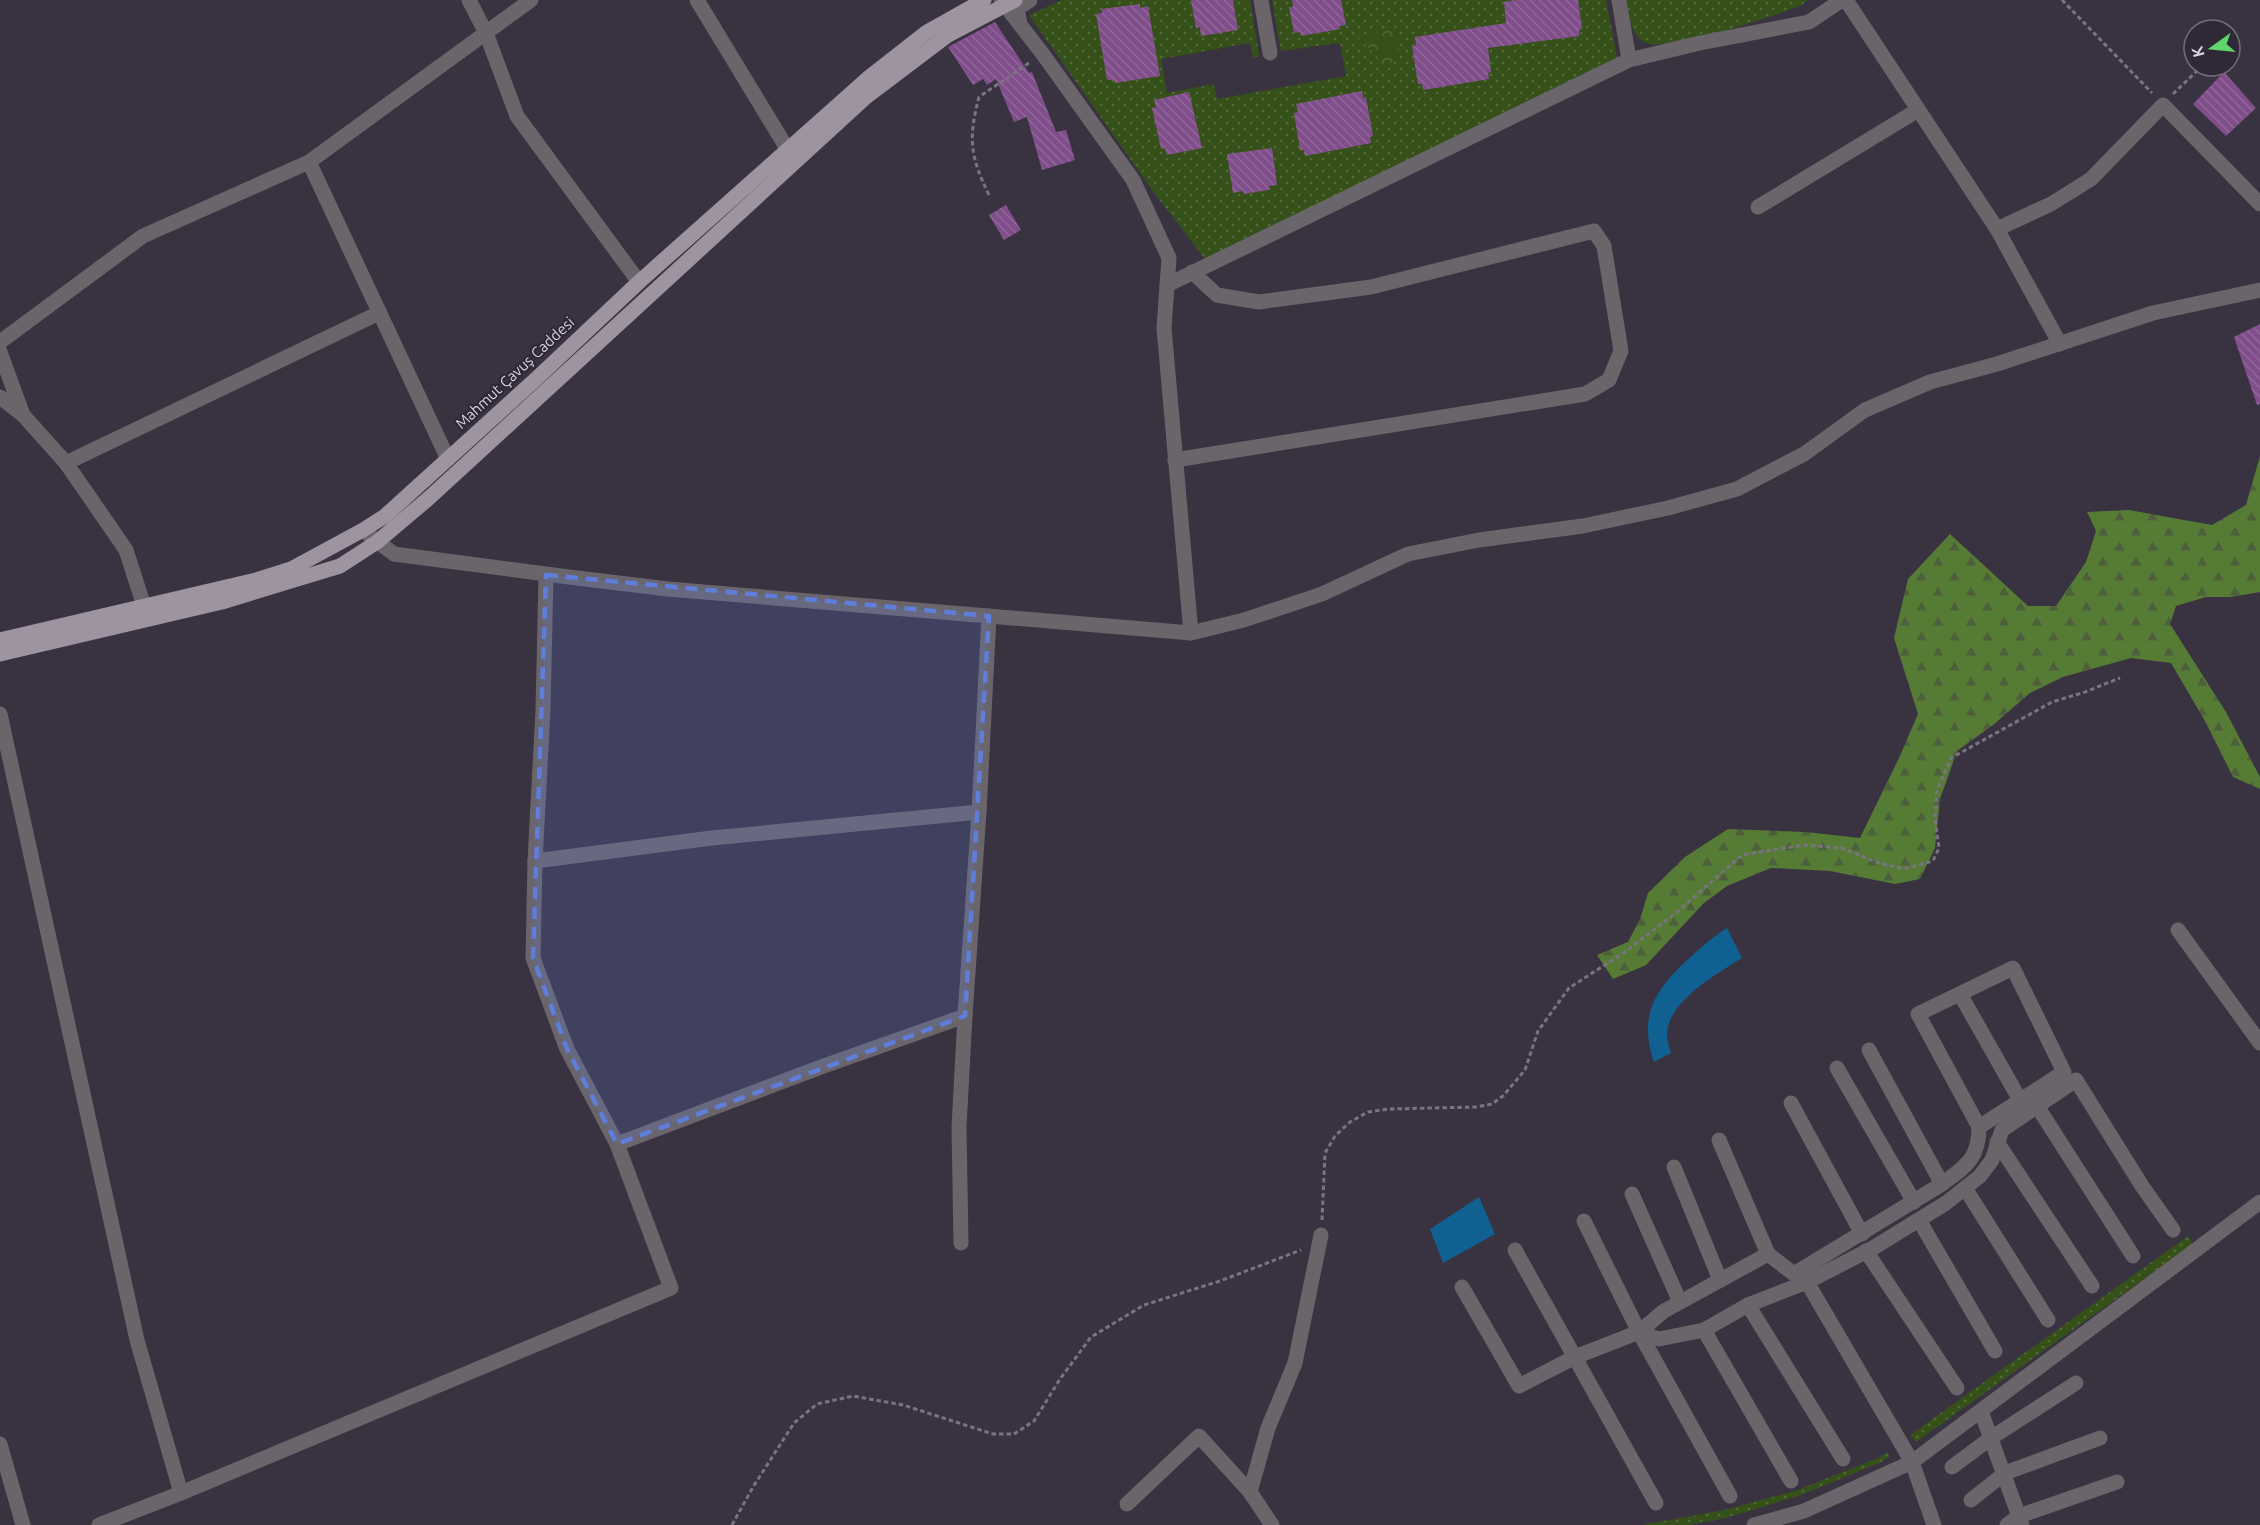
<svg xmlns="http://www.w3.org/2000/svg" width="2260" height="1525" font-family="Ubuntu,sans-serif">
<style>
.grass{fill:url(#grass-dots)}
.forest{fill:url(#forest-firs)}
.park{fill:url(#park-crowns)}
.water{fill:#116092}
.building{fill:url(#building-back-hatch)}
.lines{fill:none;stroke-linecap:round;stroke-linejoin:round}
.path{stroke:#7a7480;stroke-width:3;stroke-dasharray:4.5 3;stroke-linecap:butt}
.minor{stroke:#6a656b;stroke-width:15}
.major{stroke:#9e93a0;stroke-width:15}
.marked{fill:#5f7dda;fill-opacity:0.2;stroke:#5f7dda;stroke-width:4.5;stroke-dasharray:12 8;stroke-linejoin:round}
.labels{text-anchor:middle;stroke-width:4.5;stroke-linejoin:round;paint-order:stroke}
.street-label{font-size:15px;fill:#d9d4de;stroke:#2f2836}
</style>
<defs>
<pattern id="grass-dots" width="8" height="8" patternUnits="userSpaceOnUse" patternTransform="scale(1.5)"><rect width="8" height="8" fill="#355119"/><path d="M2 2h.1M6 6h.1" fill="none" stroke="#52693a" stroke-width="1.8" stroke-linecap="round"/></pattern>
<pattern id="forest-firs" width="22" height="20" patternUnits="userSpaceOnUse" patternTransform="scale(1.5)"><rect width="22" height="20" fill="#567b34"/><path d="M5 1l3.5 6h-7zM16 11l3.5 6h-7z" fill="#4d603b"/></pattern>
<pattern id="park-crowns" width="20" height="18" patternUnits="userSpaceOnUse" patternTransform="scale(1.5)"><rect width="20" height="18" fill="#355119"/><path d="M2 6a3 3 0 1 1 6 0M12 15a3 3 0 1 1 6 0" fill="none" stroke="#52693a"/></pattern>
<pattern id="building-back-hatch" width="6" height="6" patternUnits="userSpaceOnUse" patternTransform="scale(1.5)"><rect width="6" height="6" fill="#804e8a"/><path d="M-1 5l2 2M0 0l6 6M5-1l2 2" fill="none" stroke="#91679a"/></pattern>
</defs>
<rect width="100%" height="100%" fill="#393240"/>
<g class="grass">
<path d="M1062,0H1250L1259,56L1253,58L1250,43L1161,59L1167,93L1214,84L1217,99L1346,76L1340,43L1281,51L1272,0H1606L1617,58L1205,259L1152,190L1029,15Z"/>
<path d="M1627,0H1808L1802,5C1776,15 1667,54 1644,42C1630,34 1629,14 1627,0Z"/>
<path d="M2188,1236L2193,1244L1916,1442L1910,1435Z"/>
<path d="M1888,1452L1889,1457L1879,1463L1801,1495L1726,1518L1689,1525H1642L1724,1510L1795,1491L1876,1459Z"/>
</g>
<path class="forest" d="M2260,456V592L2231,597H2206L2176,606L2170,624L2226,712L2260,777V789L2233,777L2205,721L2171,663L2131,658L2063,677L2030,693L1993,725L1957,751L1940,799L1935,848L1920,879L1895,884L1830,871L1771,868L1727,886L1704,903L1646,965L1613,979L1597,955L1628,942L1640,919L1648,893L1685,857L1728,829L1806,832L1860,838L1899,758L1918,714L1894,638L1908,579L1950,534L2028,606H2056L2086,562L2096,531L2087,512L2129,510L2212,525L2246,505Z"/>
<path class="park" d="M1394,26L1399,51L1388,69L1366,45L1354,41Z"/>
<g class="water">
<path d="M1727,928L1742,958C1717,974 1668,1001 1667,1034C1667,1040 1669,1047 1671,1053L1654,1062C1639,1017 1653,993 1684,963C1698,950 1711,938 1727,928Z"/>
<path d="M1479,1197L1495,1234L1443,1263L1430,1229Z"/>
</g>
<g class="building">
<path d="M1191,0H1233L1238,30L1201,36L1200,27L1196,28Z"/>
<path d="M1292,0H1341L1346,25L1339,26L1340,29L1301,36L1300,32L1294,33L1289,7H1293Z"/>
<path d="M1515,0H1578L1582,29L1579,30V36L1488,48L1491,72L1488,73L1489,79L1423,90L1422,84H1418L1412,46H1416L1415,37L1506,23L1504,2Z"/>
<path d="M1140,4V8L1148,6L1160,76L1115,83L1114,80H1107L1096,14L1102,13V9Z"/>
<path d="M995,22L1029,73L1032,72L1056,132L1066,130L1075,160L1042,170L1027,117L1014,122L996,79L987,85L983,79L973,85L948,47Z"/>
<path d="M2224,72L2256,108L2226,136L2193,104Z"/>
<path d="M1362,91L1363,98L1366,97L1373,136L1370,137L1371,143L1305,156L1304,150H1300L1294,113L1298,112L1296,104Z"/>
<path d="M1189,92L1202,148L1167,155L1165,148L1161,149L1152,108L1156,107L1154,100Z"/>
<path d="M1272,148L1277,185L1269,186V190L1244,194L1243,191L1233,193L1227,154Z"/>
<path d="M1006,205L1021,230L1004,240L989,215Z"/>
<path d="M2260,324V404L2257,405L2234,337Z"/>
</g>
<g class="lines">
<g class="path">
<path d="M2062,0L2152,93"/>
<path d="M2173,94L2202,66"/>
<path d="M989,195C970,156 968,139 979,97L1029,63"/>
<path d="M1322,1220L1325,1153L1335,1136L1350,1122L1368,1112L1389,1109L1476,1107L1492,1104L1503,1096L1525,1070L1538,1031L1569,988L1625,952L1677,912L1742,855L1805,845L1842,848L1876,862L1903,869L1933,861L1939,848L1935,818L1937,790L1951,758L2052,702L2085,692L2120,678"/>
<path d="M732,1525L753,1487L794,1423L817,1404L853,1396L903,1405L993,1434H1014L1034,1421L1060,1379L1091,1337L1144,1305L1220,1281L1301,1250"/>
</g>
<g class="minor">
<path d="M469,0L486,33L517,116L639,282"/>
<path d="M697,0L788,150"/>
<path d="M1001,0L1042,53L1133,180L1169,258L1164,328L1191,633"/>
<path d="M1261,0L1270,53"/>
<path d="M1619,0L1629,60"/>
<path d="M1846,0L1997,229L2060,344"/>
<path d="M1020,24L1017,9L1030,0"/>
<path d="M309,162L531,0"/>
<path d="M1758,207L1918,110"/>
<path d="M1997,229L2051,204L2091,179L2163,105L2260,204"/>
<path d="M1167,285L1629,60L1700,43L1809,22L1842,0"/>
<path d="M0,342L143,236L309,162L448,459"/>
<path d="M0,352L23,415"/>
<path d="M0,397L23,415L66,463L126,550L144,606"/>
<path d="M1175,460L1585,394L1609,380L1621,351L1604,246L1594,231L1371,287L1259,302L1217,295L1192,272"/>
<path d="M66,463L379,313"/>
<path d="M369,535L394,554L569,577L668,589L1191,633L1244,620L1322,594L1408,554L1479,540L1583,526L1668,508L1737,489L1804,454L1865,410L1930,382L1997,364L2153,313L2260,290"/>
<path d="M546,575L543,710L535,861L533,958L567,1049L617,1144L821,1067L965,1016"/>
<path d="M0,714L137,1340L181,1493"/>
<path d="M535,861L712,838L979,812"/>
<path d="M2178,930L2260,1043"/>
<path d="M1960,994L2020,1100"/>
<path d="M1869,1050L1942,1184"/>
<path d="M1837,1068L1914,1202"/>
<path d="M1791,1103L1862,1234"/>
<path d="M2037,1106L2133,1256"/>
<path d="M1719,1140L1768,1254"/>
<path d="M1997,1142L2092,1286"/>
<path d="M1674,1167L1720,1280"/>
<path d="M1965,1188L2048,1320"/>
<path d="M1632,1194L1680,1302"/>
<path d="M1919,1220L1995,1351"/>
<path d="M1584,1221L1639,1332L1730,1496"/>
<path d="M961,1243L959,1127L965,1016L979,812L989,616"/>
<path d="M1515,1250L1656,1503"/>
<path d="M1866,1251L1957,1388"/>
<path d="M1807,1282L1912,1462L1934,1525"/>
<path d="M1462,1287L1519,1386L1575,1357L1639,1332L1664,1311L1768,1254L1794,1274L1942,1184C1966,1166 1979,1159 1979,1127L2064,1072L2013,968L1918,1014L1979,1127"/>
<path d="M1748,1305L1843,1459"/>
<path d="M1704,1330L1791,1481"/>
<path d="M1639,1332L1659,1339L1704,1330L1748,1305L1807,1282L1873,1248L1946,1203L1980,1176L1992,1160L2002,1130L2076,1080L2142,1186L2173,1230"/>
<path d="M1981,1411L2022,1525"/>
<path d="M0,1444L23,1525"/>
<path d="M1952,1467L1991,1438L2076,1383"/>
<path d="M1250,1492L1268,1428L1295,1363L1321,1235"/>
<path d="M1971,1500L2005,1473L2100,1438"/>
<path d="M1127,1504L1199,1436L1250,1492L1272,1525"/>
<path d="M99,1525L181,1493L671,1288L617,1144"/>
<path d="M1754,1525L1804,1511L1912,1462L2260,1202"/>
<path d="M2007,1525L2019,1516L2117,1482"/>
</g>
<g class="major">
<path d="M0,640L256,580L291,569L363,530L385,516L536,379L639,282L867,79L927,32L984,0"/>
<path d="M0,654L222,602L340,566L377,542L429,498L866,97L948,35L1015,0"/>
</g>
</g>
<path class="marked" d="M546,575L989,616L965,1016L617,1144L567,1049L533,958Z"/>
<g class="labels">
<g class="street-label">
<text transform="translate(515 373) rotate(-43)" y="5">Mahmut Çavuş Caddesi</text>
</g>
</g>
<g transform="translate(2212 48) rotate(255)"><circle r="28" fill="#2f2836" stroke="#736d79" stroke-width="1.5"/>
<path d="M0-4.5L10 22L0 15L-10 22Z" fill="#60d56b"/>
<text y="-9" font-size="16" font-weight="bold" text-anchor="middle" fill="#d9d4de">K</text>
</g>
</svg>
